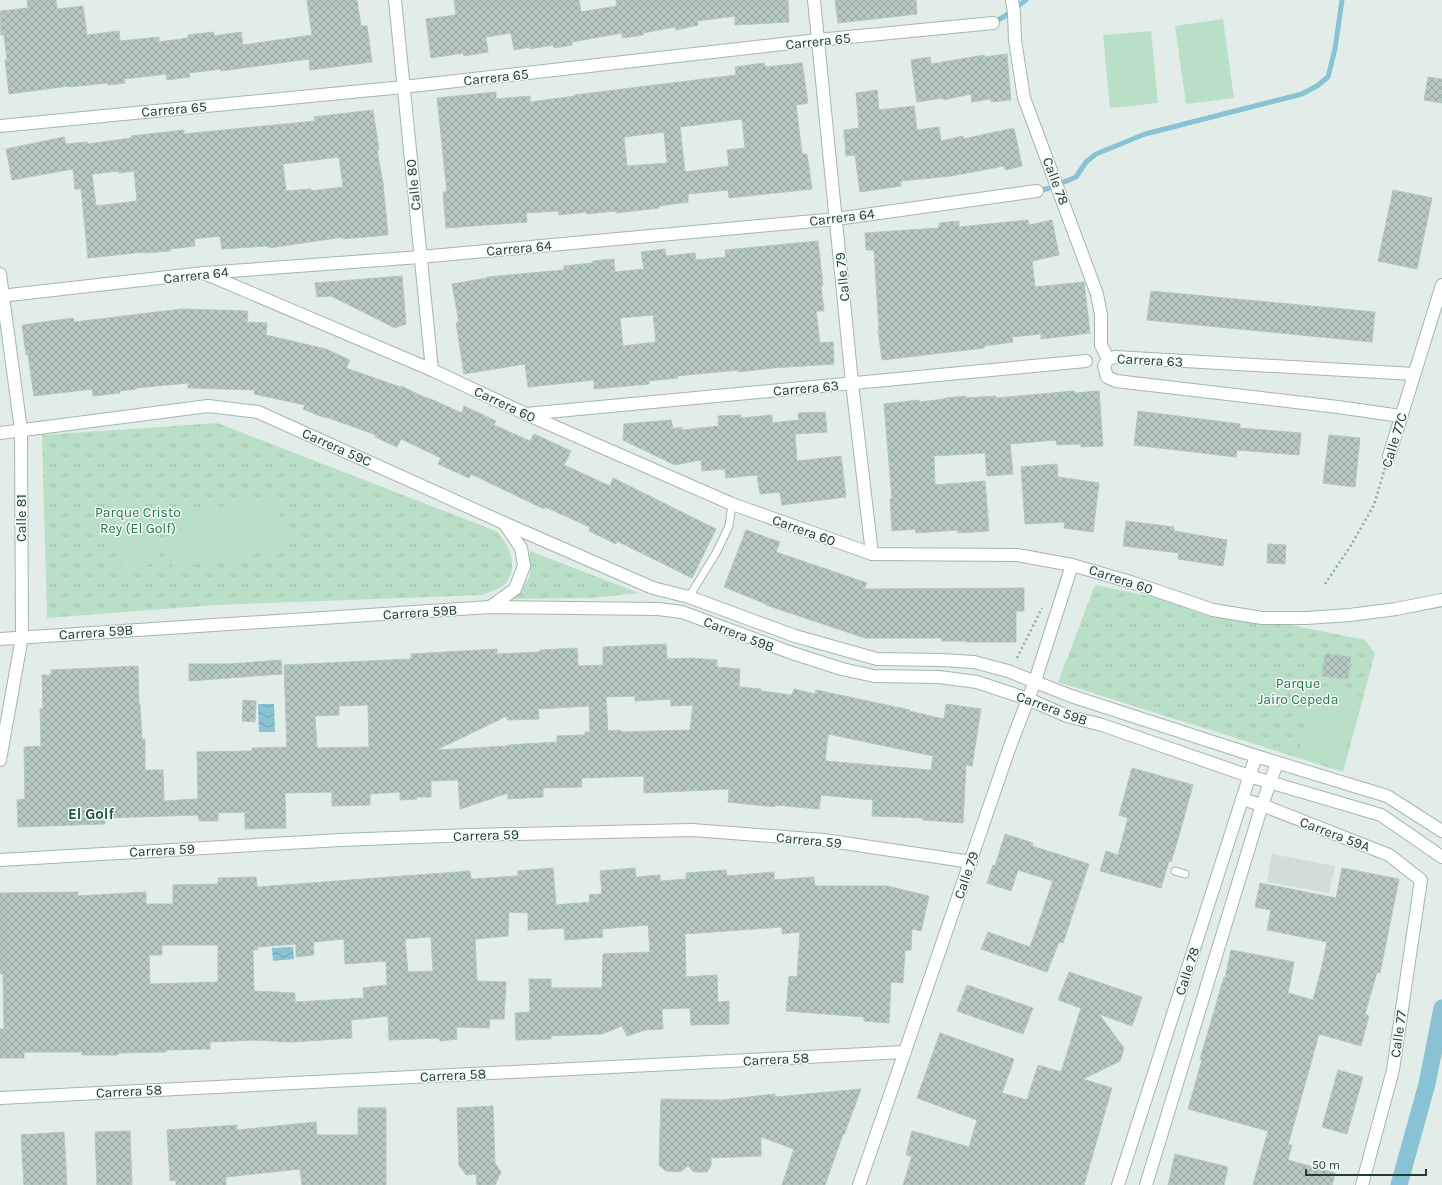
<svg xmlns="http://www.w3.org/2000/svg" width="1442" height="1185" font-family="Karla,sans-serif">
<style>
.built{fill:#d0ddd8}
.park{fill:url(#park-tufts)}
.pitch{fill:#badfc7}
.water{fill:url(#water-waves)}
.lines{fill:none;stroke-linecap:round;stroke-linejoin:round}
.stream{stroke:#88c2d4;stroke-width:5}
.canal{stroke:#88c2d4;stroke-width:17}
.building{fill:url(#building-cross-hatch);stroke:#b4c7c1;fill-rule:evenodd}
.service-casing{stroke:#a4b5b1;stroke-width:9}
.minor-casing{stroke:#a4b5b1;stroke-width:14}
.tertiary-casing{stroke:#a4b5b1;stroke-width:14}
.path{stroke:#82b1a7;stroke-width:2.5;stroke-dasharray:2 3;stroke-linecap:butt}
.service{stroke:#fff;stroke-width:7}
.minor{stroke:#fff;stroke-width:12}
.tertiary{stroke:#fff;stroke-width:12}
.labels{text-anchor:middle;stroke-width:3;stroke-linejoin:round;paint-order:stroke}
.street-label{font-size:14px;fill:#213f39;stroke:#f3f9f7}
.park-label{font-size:14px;fill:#2a774e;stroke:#f3f9f7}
.neighbourhood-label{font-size:15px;font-weight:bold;fill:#1d5149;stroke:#f3f9f7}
</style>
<defs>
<pattern id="park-tufts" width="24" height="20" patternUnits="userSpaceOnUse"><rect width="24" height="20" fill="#badfc7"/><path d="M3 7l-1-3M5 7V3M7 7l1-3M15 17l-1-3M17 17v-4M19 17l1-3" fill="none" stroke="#a0c0ac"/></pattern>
<pattern id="water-waves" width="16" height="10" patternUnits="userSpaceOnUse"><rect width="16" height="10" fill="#88c2d4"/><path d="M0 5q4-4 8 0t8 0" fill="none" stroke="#6f9fad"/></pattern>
<pattern id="building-cross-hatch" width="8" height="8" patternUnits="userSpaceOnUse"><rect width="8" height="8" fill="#b7c8c2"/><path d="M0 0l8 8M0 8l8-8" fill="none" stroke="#94a49f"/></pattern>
</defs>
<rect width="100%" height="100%" fill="#e2ede9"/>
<path class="built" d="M1272,854L1335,866L1329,893L1267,882Z"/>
<g class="park">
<path d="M217,423L496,531C509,545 520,566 505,584C500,589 489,592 483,595L215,605L47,618L42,435Z"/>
<path d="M530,551L639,593L591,598L511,599L523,587L530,576Z"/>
<path d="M1095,585L1365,640L1375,653L1343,772L1058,682Z"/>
</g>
<g class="pitch">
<path d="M1223,19L1234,98L1186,104L1175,26Z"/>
<path d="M1151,31L1158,103L1110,108L1103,35Z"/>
<path d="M125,497L160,557L129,576L94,516Z"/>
<path d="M277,497L286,548L173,568L164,517Z"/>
<path d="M1317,686L1359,697L1341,766L1298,754Z"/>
</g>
<g class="water">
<path d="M258,704H274L275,732H259Z"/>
<path d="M293,947L294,959L273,961L272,948Z"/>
</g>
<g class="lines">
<g class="stream">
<path d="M993,23L1005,16L1026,0"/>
<path d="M1037,191L1050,188L1076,177L1086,162L1096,154L1145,134L1302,94L1317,86L1328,77L1335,49L1342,0"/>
</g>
<path class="canal" d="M1399,1185L1427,1084L1442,1008"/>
</g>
<g class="building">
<path d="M27,0H56L57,9L83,6L87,35L119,31L120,41L159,37V42L188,38V35L214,32V36L241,32L243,45L312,35L307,0H357L361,26H367L372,62L310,70L309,59L221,71V69L189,73L190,77L167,80L166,74L124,79L125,83L108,85V83L69,87V86L9,94L5,60H7L4,35H1L0,11L28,8Z"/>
<path d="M454,0H579L581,12L617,6L616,0H788L789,22L735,25V16L697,21L698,25L676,30L675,27L643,33V35L622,38V33L572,42V45L554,48L553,45L530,49V47L514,50L511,33L486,37L488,52L464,56L463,53L431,58L426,19L456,15Z"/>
<path d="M835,0H916L917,14L838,23Z"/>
<path d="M1007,54L1011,100L991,102V99L972,102L971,94L943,100V98L917,102L911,60L930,57L931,64L984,55V57Z"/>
<path d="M764,63L765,67L802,63L808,103L796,105L802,154H807L812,189L729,198L728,190L688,194V202L659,206V208L616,213L615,211L587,214V212L559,215L558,211L526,213L527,222L446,228L443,192H447L437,98L496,92V99L530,96V102L575,96V95L736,75L735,67ZM742,119L745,148L727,150L729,166L685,172L680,127ZM664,132L667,163L627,166L624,137Z"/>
<path d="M1428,77L1442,79V103L1424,100Z"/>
<path d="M877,90L879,110L914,106L917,130L939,127L941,141L963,136V139L1014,128L1022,166L1005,170L1004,166L951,176L901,181V186L860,192L855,155L846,156L844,130L859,128L856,93Z"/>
<path d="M373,110L379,150H377L383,183L388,235L343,239V237L269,248V246L222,249L220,236L194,239L195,246L170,249V251L144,253V252L88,258L81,189H75L73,169L12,180L6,149L64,137L66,144L87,142L88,144L131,138V136L184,130V134L315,121L314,117ZM339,157L343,187L311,191V189L286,191L283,164ZM119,171V173L134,171L137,201L96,206L92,174Z"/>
<path d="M1393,190L1432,198L1417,269L1378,261Z"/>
<path d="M1028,220L1029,225L1052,220L1059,255L1032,261L1035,287L1084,282L1090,333L1041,339V334L1012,337L1013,342L984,346V348L882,360L878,330H879L874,250H866L865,233L939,228V223L959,221V227Z"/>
<path d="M818,241L823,285L821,286L824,311H816L820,343L833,342L834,364L773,368L738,372V370L677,376L678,378L649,381V384L594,389V380L528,387L525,364L464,374L456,322H459L452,284L487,278V277L564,270V266L593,263V261L614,259L615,272L644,269L641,252L665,249L666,256L695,253L696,260L726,257L725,250ZM653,315L656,342L623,346L620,318Z"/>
<path d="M402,276L406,324L395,328L331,296L317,297L315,283Z"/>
<path d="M1151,291L1375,312L1372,342L1147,320Z"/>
<path d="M182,309L248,311L247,322L267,323L266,335L326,349L350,360L346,368L400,387L401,386L426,398V397L462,413L464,406L496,421L494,425L530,441L534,434L571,451L564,465L610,486L613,478L716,529L692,578L617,541L616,544L589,531L590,527L545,507L544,509L471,474L469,478L438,464L441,458L401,439L397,447L375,437L376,435L326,417L325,418L303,409L305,405L254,394L255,390L188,388V383L136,388V389L120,391V393L93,396L92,389L34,396L28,355H26L22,325L73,318L74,322Z"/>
<path d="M1074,391L1075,393L1099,391L1103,446L1081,447V444L1057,445L1056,440L1010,444L1013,474L987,476L985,453L934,456L935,485L985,481L989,531L958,533V530L916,533L915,529L892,531L890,499H892L884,404L919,400V402L945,399V398L966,396V398L996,396V398Z"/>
<path d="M1138,411L1240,424V428L1301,433L1299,455L1237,450L1236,457L1134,445Z"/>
<path d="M825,412L827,432L795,434L797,461L841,456L846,497L782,505L780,492L760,494L757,475L726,478L725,469L702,471L701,460L675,465L623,440L624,424L671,420L673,429L682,427V430L719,426L718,416L741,415V418L772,415V423L799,420L798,413Z"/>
<path d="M1329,435L1360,438L1355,487L1323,483Z"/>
<path d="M1057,464L1058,477L1099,483L1093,532L1064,528L1065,522L1025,524L1021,467Z"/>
<path d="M1126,521L1174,527V531L1227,540L1223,566L1178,559L1179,553L1123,546Z"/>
<path d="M746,530L780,542L776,552L867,583L864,589L1024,588V611H1016V642H966V641H942V638H865L766,605V604L724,587Z"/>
<path d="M1268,544L1286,545L1285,564L1267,563Z"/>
<path d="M666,644L667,659L691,658L717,660V667L740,669L739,687L761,689V691L792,695L794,689L815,694L816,690L910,710L909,711L944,719L946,704L981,709L972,766L966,765L963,823L923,820V818L872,816L873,800L821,795L819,809L775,805V807L728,802L729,789L644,793V776L581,778L582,787L543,788V797L508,799V793L460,809L458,780L431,781V797H417V799L400,800V792L370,794V805L332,806V792L285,793L286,828L245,829V812L218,813V821H199L198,815L105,818V824L18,827L17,800L25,799L24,747L41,746L40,709H43L42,675H51V670L138,666L139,704H140L142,739H145V770H163L164,801L198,799L197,752L252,751V748L287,747L284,665L411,659V654L497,649V654L540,652V650L577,648L578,666L603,665V647ZM635,696V701L671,699V706L693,705L690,730L621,732L620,730L608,731L606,697ZM368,705L369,747L317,748L315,716L339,715V706ZM589,706L590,732H585V735L557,736V742L508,745V746L436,750L507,716V720L539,719L538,709ZM828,734L933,756L931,770L825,761Z"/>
<path d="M1325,654L1351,657L1348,679L1322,676Z"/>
<path d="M281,660L282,674L189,681V664H229Z"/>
<path d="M243,700L256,701L255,722L242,721Z"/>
<path d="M1132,768L1193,785L1180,832L1171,862L1169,861L1161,888L1100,871L1106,851L1118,855L1128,818L1119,815Z"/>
<path d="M1005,834L1033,843L1032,846L1089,864L1063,943L1059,942L1047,972L981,949L988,932L1030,947L1053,881L1018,870L1011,891L987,883L993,865L995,866Z"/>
<path d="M553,868L556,905L590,902L589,895L602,894L600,871L635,868L636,877L660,875V881L686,879V873L726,870L727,876L774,872V880L814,877L815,886H887L929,896L921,931L912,929L911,950H905L903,983L891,982L889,1023L864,1021V1017L786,1011L789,976L797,977L800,932L782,934V927L685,934L686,977L717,975L718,1002L729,1001V1024L691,1025L690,1008L662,1009L663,1029L645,1030L627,1036L622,1026L602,1034L551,1036V1039L516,1040L515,1013L530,1012L529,979H551V988H602L603,954L650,952L648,925L602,929L603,937L565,940L564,928L528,930V913L509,912L508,936L475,939L477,981L506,982L504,1019H490L489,1028L456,1027L457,1039L440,1041L439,1038L389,1040L388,1016L351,1020L352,1038L292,1042L254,1040L210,1042V1049L166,1050V1052L118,1053V1055H82V1052H24V1058H0V1029H4L3,974H0V893L78,892V896L146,892V904H173V885L218,884V878L256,877L257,887L470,871L471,879L518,876V871ZM431,937L433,971L408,972L405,939ZM344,939L345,964L386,961L387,985L363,988L364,998L295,1002V993L254,991L253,950H257V947L296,944V957L314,955L313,942ZM162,945H218V982L150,984L149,955H162Z"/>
<path d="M1342,868L1399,879L1380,973L1377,972L1365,1014L1369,1016L1361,1046L1319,1034L1288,1145H1292L1288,1160L1335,1173L1332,1185H1253L1268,1131L1188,1109L1202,1060L1200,1059L1224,977L1225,978L1231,950L1294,962L1288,993L1313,1000L1322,966L1327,942L1267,930L1271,910L1255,907L1260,883L1336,898Z"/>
<path d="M1069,972L1142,997L1132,1026L1099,1014L1124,1048L1120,1061L1083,1079L1112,1088L1084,1185H903L912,1156L906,1155L912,1131L969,1147L977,1120L917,1098L940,1033L1014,1059L1002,1093L1027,1100L1038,1065L1061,1072L1081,1008L1058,1000Z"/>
<path d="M967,985L1033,1008L1023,1034L957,1011Z"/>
<path d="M1338,1070L1363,1077L1347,1134L1322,1127Z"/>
<path d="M861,1089L844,1135L843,1134L825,1185H782L794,1149L761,1137V1156L711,1158V1166L707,1172H694L688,1166L680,1172L666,1171L659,1165L661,1099L722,1100L775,1094V1097Z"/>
<path d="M493,1106L495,1163L501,1172L495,1185H477L476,1174L466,1175L459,1165L457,1108Z"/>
<path d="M358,1108H386V1185H302L300,1169L226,1177V1185H176V1180L170,1181L167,1130L237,1125V1130L316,1122L317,1135H358Z"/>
<path d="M130,1131L132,1185H97L95,1132Z"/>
<path d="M64,1132L67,1185H24L21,1135Z"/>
<path d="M1175,1154L1228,1167L1224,1185H1168Z"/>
</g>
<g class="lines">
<g class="service-casing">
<g id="service">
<path d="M689,597L716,553L729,526L732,504"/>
<path d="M1175,871L1185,874"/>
</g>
</g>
<g class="minor-casing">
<g id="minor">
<path d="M1012,0L1014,13L1015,40L1024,98L1097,294L1101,315V345L1108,359"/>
<path d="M0,126L403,87L818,40L993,23"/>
<path d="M204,273L420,257L836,219L1037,191"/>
<path d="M0,274L21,430L22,637L0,760"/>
<path d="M526,414L1086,361"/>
<path d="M1401,416L1338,407L1116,381L1107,377L1104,366L1108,359L1115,357L1414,374"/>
<path d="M1389,456L1442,285"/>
<path d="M1072,565L1134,583L1213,610L1262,618H1306L1350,615L1396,609L1442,600"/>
<path d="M1242,799L1262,805L1389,855L1421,880L1393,1070L1362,1185"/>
<path d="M0,860L340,840L470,835L692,830L824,840L971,862"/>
<path d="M0,1098L905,1052"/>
<path d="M1118,1185L1256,756"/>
<path d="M1146,1185L1262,805L1277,763"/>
</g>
</g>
<g class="tertiary-casing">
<g id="tertiary">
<path d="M395,0L432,370"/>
<path d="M814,0L852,383L872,554"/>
<path d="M0,296L204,273L432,370L526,414L732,504L872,554L1017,555L1072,565L1035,681L1009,749L859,1185"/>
<path d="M0,433L208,406L258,412L504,523L653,588L689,597L795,636L877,659L942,660L974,662L1008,671L1071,696L1256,756L1387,796L1442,831"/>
<path d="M490,607L515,589L524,566L521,548L504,523"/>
<path d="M0,639L490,607L658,609L682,612L789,652L842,669L874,676L939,677L977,682L1028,699L1067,716L1102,725L1249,776L1381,815L1442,857"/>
</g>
</g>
<g class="path">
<path d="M1325,584L1350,547L1374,505L1385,468"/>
<path d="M1017,658L1042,608"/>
</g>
<use href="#service" class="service"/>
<use href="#minor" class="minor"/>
<use href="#tertiary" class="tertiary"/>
</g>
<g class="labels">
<g class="street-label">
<text transform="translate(818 41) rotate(-6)" y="5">Carrera 65</text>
<text transform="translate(496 77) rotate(-6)" y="5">Carrera 65</text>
<text transform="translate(174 109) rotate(-5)" y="5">Carrera 65</text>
<text transform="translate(1056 181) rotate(69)" y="5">Calle 78</text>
<text transform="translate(413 185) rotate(-96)" y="5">Calle 80</text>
<text transform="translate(842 217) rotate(-7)" y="5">Carrera 64</text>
<text transform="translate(519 248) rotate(-5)" y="5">Carrera 64</text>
<text transform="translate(196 275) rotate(-6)" y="5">Carrera 64</text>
<text transform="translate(842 277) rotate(-96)" y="5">Calle 79</text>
<text transform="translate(1150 360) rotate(3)" y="5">Carrera 63</text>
<text transform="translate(806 388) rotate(-5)" y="5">Carrera 63</text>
<text transform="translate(505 404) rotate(25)" y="5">Carrera 60</text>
<text transform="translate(1394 440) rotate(-73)" y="5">Calle 77C</text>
<text transform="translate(337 447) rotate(24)" y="5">Carrera 59C</text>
<text transform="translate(21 518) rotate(-90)" y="5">Calle 81</text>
<text transform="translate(804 530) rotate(20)" y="5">Carrera 60</text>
<text transform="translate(1121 579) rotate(18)" y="5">Carrera 60</text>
<text transform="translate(420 612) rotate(-4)" y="5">Carrera 59B</text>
<text transform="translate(96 632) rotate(-4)" y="5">Carrera 59B</text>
<text transform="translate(739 634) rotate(21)" y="5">Carrera 59B</text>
<text transform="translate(1052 708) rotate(20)" y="5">Carrera 59B</text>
<text transform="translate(1335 834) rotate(21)" y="5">Carrera 59A</text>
<text transform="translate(486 835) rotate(-2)" y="5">Carrera 59</text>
<text transform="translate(809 840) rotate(5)" y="5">Carrera 59</text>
<text transform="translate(162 850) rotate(-3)" y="5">Carrera 59</text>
<text transform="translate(966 875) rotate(-71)" y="5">Calle 79</text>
<text transform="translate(1187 971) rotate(-72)" y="5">Calle 78</text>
<text transform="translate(1398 1034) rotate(-82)" y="5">Calle 77</text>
<text transform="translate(776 1059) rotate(-3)" y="5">Carrera 58</text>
<text transform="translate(453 1075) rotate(-3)" y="5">Carrera 58</text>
<text transform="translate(129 1091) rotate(-3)" y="5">Carrera 58</text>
</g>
<g class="park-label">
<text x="138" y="517">Parque Cristo<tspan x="138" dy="16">Rey (El Golf)</tspan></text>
<text x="1298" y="688">Parque<tspan x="1298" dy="16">Jairo Cepeda</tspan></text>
</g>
<g class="neighbourhood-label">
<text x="91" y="819">El Golf</text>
</g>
</g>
<path d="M1306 1169v6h120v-6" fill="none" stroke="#213f39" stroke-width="2"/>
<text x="1312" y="1169" font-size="12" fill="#213f39" stroke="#f3f9f7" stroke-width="3" paint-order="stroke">50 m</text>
</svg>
